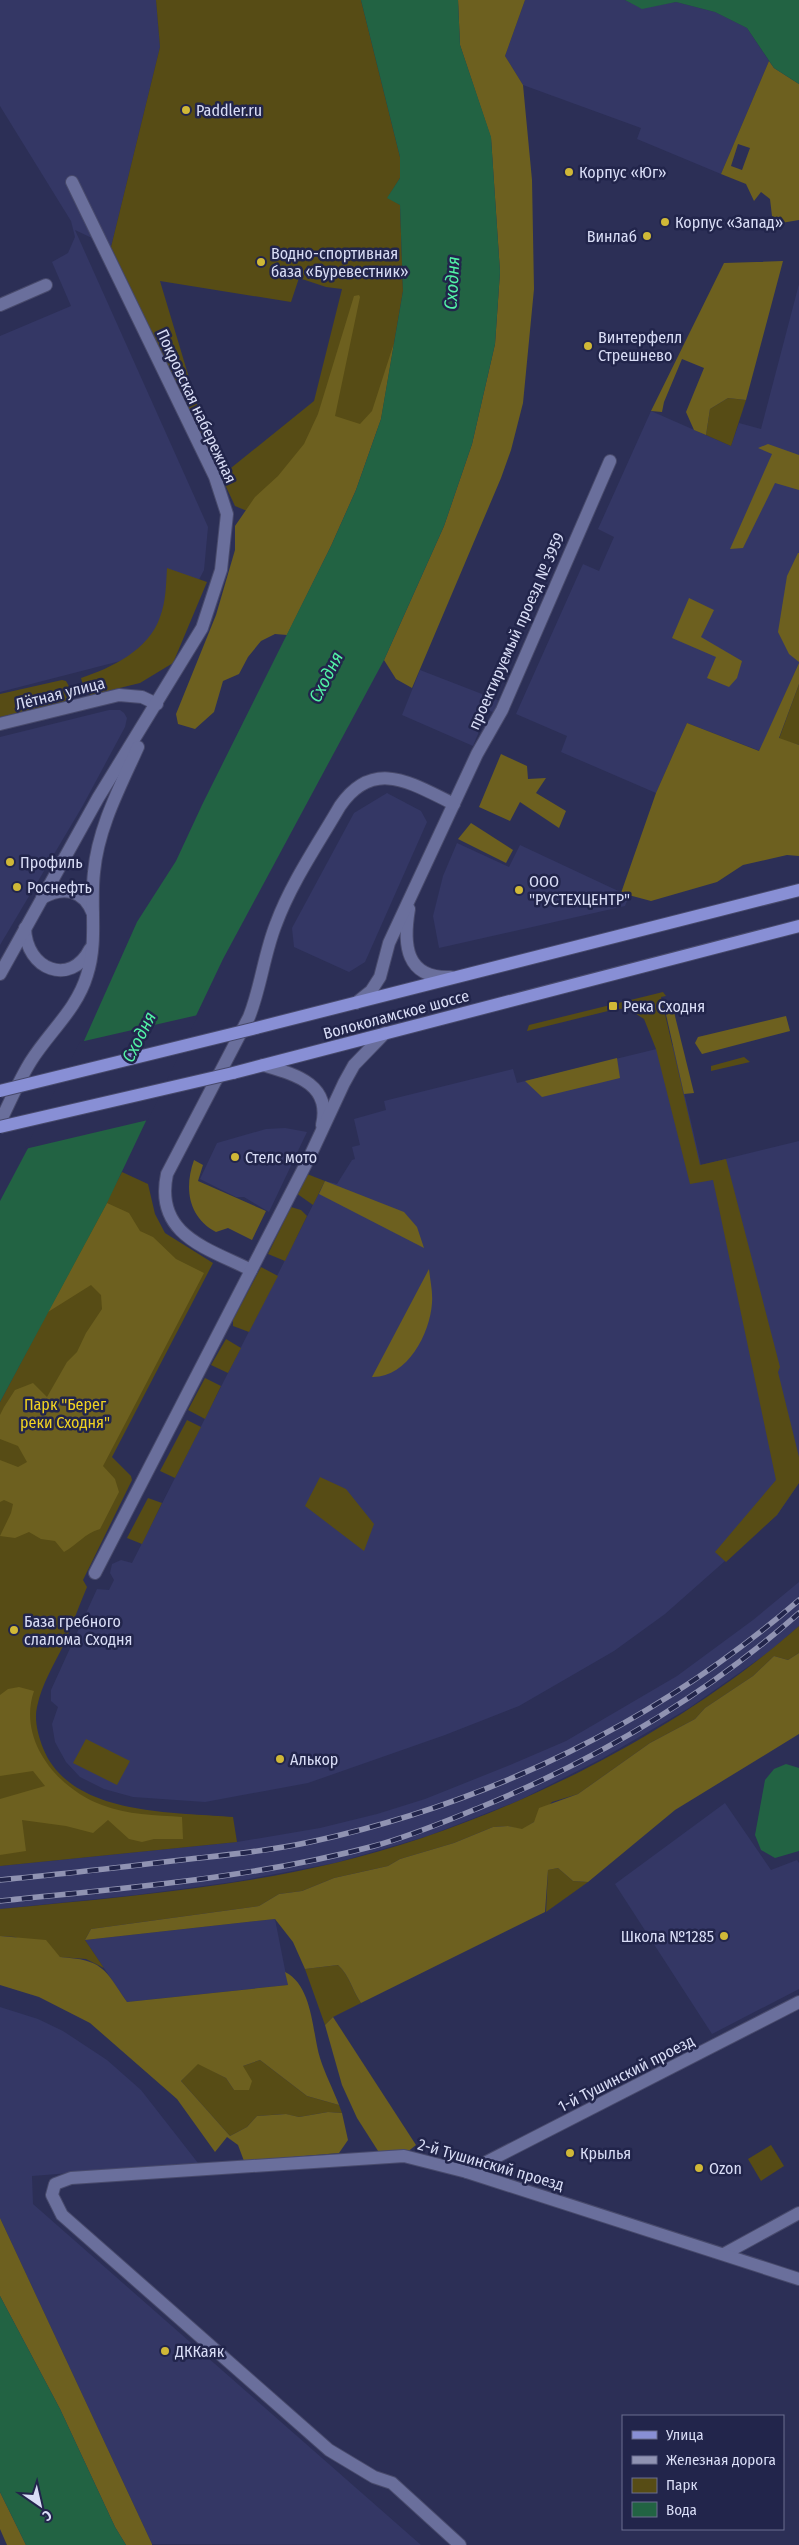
<svg xmlns="http://www.w3.org/2000/svg" width="799" height="2545" font-family="'Fira Sans Condensed',sans-serif">
<style>
.built{fill:#343765}
.green{fill:#574c15}
.forest{fill:#6d601f;fill-rule:evenodd}
.water{fill:#226343}
.pier{fill:#2c2f56}
.lines{fill:none;stroke-linecap:round;stroke-linejoin:round}
.minor-casing{stroke:#484a6c;stroke-width:14}
.primary-casing{stroke:#484a6c;stroke-width:14}
.minor{stroke:#6a6f9c;stroke-width:12}
.primary{stroke:#888fd5;stroke-width:12}
.rail-casing{stroke:#9093b2;stroke-width:5.5}
.rail{stroke:#22254b;stroke-width:4;stroke-dasharray:11;stroke-linecap:butt}
.primary-bridge-casing{stroke:#484a6c;stroke-width:14;stroke-linecap:butt}
.primary-bridge{stroke:#888fd5;stroke-width:12}
.poi-dot{fill:#d0b837;stroke:#22254b;stroke-width:2}
.labels{text-anchor:middle;stroke-width:5;stroke-linejoin:round;paint-order:stroke}
.poi-label{font-size:16px;fill:#d9ddf6;stroke:#22254b;text-anchor:start}
.street-label{font-size:16px;fill:#d9ddf6;stroke:#22254b}
.park-label{font-size:16px;fill:#f0d221;stroke:#22254b}
.water-label{font-size:18px;font-style:italic;fill:#52f3a6;stroke:#22254b}
</style>
<rect width="100%" height="100%" fill="#2c2f56"/>
<g class="built">
<path d="M0,0H156L160,47L111,247L75,230L208,527L204,570L163,650L0,692V336L71,306L52,262L68,253L75,237L71,221L0,106Z"/>
<path d="M525,0H625L642,8L676,2L715,12L747,28L769,61L721,174L637,139L641,128L523,85L505,56Z"/>
<path d="M799,284V663L760,751L687,723L656,793L561,752L567,736L516,714L583,564L599,571L614,537L598,529L651,411L731,446L739,423L761,429Z"/>
<path d="M420,670L500,701L495,713L488,710L473,746L402,715Z"/>
<path d="M109,710H120L124,713L127,718L125,727L82,807L0,945V737Z"/>
<path d="M387,793L421,811L427,822L365,962L349,972L294,947L292,928L354,813Z"/>
<path d="M457,843L509,867L520,845L629,896L625,906L439,948L433,916L443,876Z"/>
<path d="M673,1045L701,1165L799,1141V1483L777,1515L665,1614L614,1651L519,1706L445,1735L308,1783L205,1802L133,1797L104,1789L80,1777L66,1762L55,1742L52,1724L58,1707L51,1701V1690L97,1589L109,1590L114,1580L110,1573L112,1564L121,1560L132,1563L325,1181L337,1184L352,1160L355,1159L352,1147L360,1145L354,1119L386,1110L384,1101L513,1069L517,1083Z"/>
<path d="M285,1128L307,1132L269,1212L244,1197H236L200,1179L217,1143L266,1129Z"/>
<path d="M799,1582V1626L769,1652L689,1708L603,1758L518,1801L428,1836L335,1863L233,1882L136,1895L0,1909V1866L237,1842L320,1828L377,1814L425,1799L510,1765L566,1741L677,1676L753,1620Z"/>
<path d="M725,1803L771,1870L797,1860L799,1863V1989L712,2034L615,1884Z"/>
<path d="M275,1919L288,1985L127,2002L85,1940Z"/>
<path d="M0,2007L38,2019L63,2031L107,2060L141,2090L198,2163L32,2176L33,2204L421,2545L152,2544L0,2218Z"/>
</g>
<g class="green">
<path d="M156,0H361L400,157V178L388,197L400,205L403,291L381,419L331,546L235,506L221,476L314,401L342,289L326,287L299,278L291,302L160,281L214,461L111,247L160,47Z"/>
<path d="M728,398L746,400L731,446L706,435L710,409Z"/>
<path d="M167,568L207,582L173,663L140,683L91,695L85,693L81,678C111,668 149,650 160,617C166,602 166,584 167,568Z"/>
<path d="M62,680L66,681L71,690L69,697L64,702L0,717V694Z"/>
<path d="M799,684V745L779,739Z"/>
<path d="M663,992L666,996L661,997L700,1165L726,1159L780,1367L778,1372L799,1457V1483L777,1515L726,1562L715,1552L776,1480L713,1180L690,1184L656,1049L644,1019L627,1008L612,1010L527,1031L529,1025Z"/>
<path d="M744,1057L750,1062L711,1071V1066Z"/>
<path d="M122,1172L148,1184L155,1214L165,1233L213,1263L112,1457L131,1476L132,1480L83,1580L87,1587C79,1606 72,1625 64,1644C54,1665 42,1683 37,1707C34,1720 38,1735 43,1748C70,1816 173,1812 233,1817L237,1842L0,1866V1402Z"/>
<path d="M307,1174L325,1181L313,1205L296,1193Z"/>
<path d="M291,1207L301,1210L307,1216L285,1261L268,1254Z"/>
<path d="M261,1267L278,1276L249,1332L233,1326V1320Z"/>
<path d="M226,1339L241,1348L228,1373L211,1365Z"/>
<path d="M205,1378L221,1386L205,1419L188,1410Z"/>
<path d="M187,1420L201,1427L175,1478L160,1471Z"/>
<path d="M320,1477L346,1489L374,1524L364,1551L305,1506Z"/>
<path d="M148,1498L162,1503L142,1544L127,1538Z"/>
<path d="M799,1626V1653L788,1660L774,1656L753,1676L705,1708L695,1719L650,1743L578,1794L552,1802L534,1822L522,1830L508,1826L493,1827L454,1843L400,1859L388,1866L334,1878L302,1891L279,1894L259,1906L91,1929L85,1940L104,1968L86,1959L60,1957L15,1937L0,1936V1909C112,1898 226,1889 335,1863C496,1825 675,1735 799,1626Z"/>
<path d="M86,1739L130,1761L117,1785L73,1763Z"/>
<path d="M558,1868L573,1881L588,1882L546,1912L548,1870Z"/>
<path d="M338,1965C350,1976 352,1990 361,2003L333,2017L325,2025L305,1969Z"/>
<path d="M260,2060L307,2096L339,2105L342,2113L328,2112L299,2117L285,2114L257,2116L247,2127L230,2136L181,2081L198,2063L226,2078L234,2090L243,2066Z"/>
<path d="M771,2145L784,2166L761,2181L748,2159Z"/>
</g>
<g class="forest">
<path d="M458,0H525L505,56L523,85L532,180L534,289L523,403L511,450L501,478L412,688L396,679L384,660L444,526L472,444L495,344L500,272L491,138L460,45Z"/>
<path d="M769,61L774,68L799,84V220L781,223L772,216L770,199L761,192L754,201L746,184L721,174ZM738,144L750,148L742,170L731,166Z"/>
<path d="M783,261L746,400L728,398L710,409L706,435L694,430L686,412L704,368L682,359L664,402L662,412L651,411L724,263Z"/>
<path d="M359,295L360,297L335,416L360,424L372,411L394,343L381,419L356,490L331,546L287,635L275,634L261,641L248,657L239,674L223,681L214,712L195,729L178,724L176,714L216,615L235,550V526L255,497L278,476L304,444L318,414L354,296Z"/>
<path d="M768,444L799,455V490L775,483L743,548L730,549L772,454L758,448Z"/>
<path d="M798,553H799V662L789,654L778,632L787,576Z"/>
<path d="M689,598L714,610L701,637L742,661L737,678L729,687L707,678L716,657L672,638Z"/>
<path d="M799,663V684L779,738L799,745V856L787,855L743,865L717,882L651,901L621,893L656,793L687,723L759,751Z"/>
<path d="M501,754L527,766L528,779L546,778L536,793L566,811L559,828L520,802L510,821L479,807Z"/>
<path d="M471,823L513,850L506,863L458,839Z"/>
<path d="M673,1008L694,1093L684,1094L665,1010Z"/>
<path d="M786,1016L790,1031L702,1054L695,1043L698,1037Z"/>
<path d="M617,1058L620,1078L542,1097L525,1081Z"/>
<path d="M194,1160L203,1165L198,1181L266,1211L252,1240L228,1228L216,1232C188,1217 184,1188 194,1160Z"/>
<path d="M325,1181L404,1212L417,1227L424,1248L319,1194Z"/>
<path d="M107,1203L129,1213L140,1231L153,1237L176,1259L204,1273L103,1466L115,1479L119,1492L100,1529C84,1534 78,1544 64,1552L55,1541L41,1539L29,1532L15,1538L0,1536L11,1513L13,1504L4,1500L0,1502V1460L18,1467L27,1462L18,1446L0,1439V1415L4,1407L15,1390L33,1383L47,1397L67,1362L77,1352L86,1333L102,1309L101,1295L91,1285L48,1312Z"/>
<path d="M429,1269C430,1280 433,1292 432,1303C430,1334 407,1378 372,1377Z"/>
<path d="M799,1653V1734L675,1810L588,1882L573,1881L558,1868L548,1870L545,1912L361,2003C352,1990 350,1976 338,1965L305,1969L293,1942L275,1919L85,1940L91,1929L259,1906L279,1894L302,1891L334,1878L388,1866L400,1859L454,1843L493,1827L508,1826L522,1829L534,1822L539,1808L578,1794L650,1743L695,1719L705,1708L753,1676L774,1656L788,1660Z"/>
<path d="M19,1687L34,1691C17,1740 58,1789 102,1805C127,1815 156,1815 182,1817L183,1839H154L142,1842L129,1839L108,1820L93,1833L66,1826L22,1820L26,1851L0,1855V1799L45,1786L33,1771L0,1776V1695L8,1689Z"/>
<path d="M0,1936L46,1940L60,1957C103,1960 104,1968 127,2002L288,1985L285,1972C313,1986 312,2032 320,2058C325,2074 333,2089 339,2105L307,2096L260,2060L243,2066L252,2081L249,2090H234L226,2078L198,2064L181,2081L230,2136L247,2127L257,2116L286,2114L299,2117L328,2112L342,2113L348,2140L339,2153L244,2161L238,2145L227,2137L215,2152L177,2099L90,2023L39,1997L0,1985Z"/>
<path d="M333,2017L416,2145L406,2153L380,2154L357,2118L342,2085L325,2025Z"/>
<path d="M0,2218L152,2544V2545H126L115,2527L60,2409L0,2296Z"/>
<path d="M0,2492L26,2545H7L0,2529Z"/>
</g>
<g class="water">
<path d="M361,0H458L460,45L491,137L500,272L495,344L472,444L444,526L384,660L223,959L107,1203L0,1402V1201L79,1052L137,922L176,861L202,805L331,546L356,490L381,419L403,291L400,205L387,198L400,178V157Z"/>
<path d="M625,0H799V84L774,68L747,28L715,12L676,2L642,9Z"/>
<path d="M786,1764L799,1768V1851L775,1858L761,1850L755,1835L765,1780L774,1769Z"/>
<path d="M0,2296L60,2409L115,2527L126,2545H26L0,2492Z"/>
</g>
<path class="pier" d="M198,1015L148,1120L25,1149L80,1042Z"/>
<g class="lines">
<g class="minor-casing">
<g id="minor">
<path d="M0,305L46,285"/>
<path d="M0,724L119,695L142,697L157,704"/>
<path d="M42,898C63,886 84,889 93,914"/>
<path d="M409,909C403,944 405,979 451,977"/>
<path d="M25,928C26,970 71,987 90,949"/>
<path d="M0,974L98,798L202,628L221,570L227,514L215,477L72,182"/>
<path d="M356,1003L371,991L380,977L389,943L477,754L502,710L610,461"/>
<path d="M263,1065C293,1074 332,1083 322,1125"/>
<path d="M0,1122C10,1102 19,1080 31,1061C50,1031 77,1009 87,975C98,942 90,906 94,872C98,828 120,787 138,747"/>
<path d="M251,1270C207,1248 154,1235 167,1174L249,1017C261,987 264,954 276,924C291,883 318,844 340,806C374,757 412,784 454,804"/>
<path d="M95,1573L310,1156L344,1083L354,1065L385,1033"/>
<path d="M467,2172L799,2002"/>
<path d="M724,2254L799,2213"/>
<path d="M460,2545L392,2483L374,2477L329,2450L62,2215L52,2195L55,2184L71,2178L404,2156L467,2172L799,2279"/>
</g>
</g>
<g class="primary-casing">
<g id="primary">
<path d="M256,1028L799,890"/>
<path d="M233,1073L799,926"/>
</g>
</g>
<use href="#minor" class="minor"/>
<use href="#primary" class="primary"/>
<g class="rail-casing">
<g id="rail">
<path d="M0,1880C66,1874 132,1866 199,1858C236,1854 274,1850 310,1842C490,1803 659,1721 799,1600"/>
<path d="M0,1901C124,1888 254,1878 374,1846C411,1836 446,1821 481,1807C596,1760 705,1696 799,1613"/>
</g>
</g>
<use href="#rail" class="rail"/>
<g class="primary-bridge-casing">
<g id="primary-bridge">
<path d="M0,1091L256,1028"/>
<path d="M0,1127L233,1073"/>
</g>
</g>
<use href="#primary-bridge" class="primary-bridge"/>
</g>
<g class="poi-dot">
<circle cx="186" cy="110" r="5"/>
<circle cx="569" cy="172" r="5"/>
<circle cx="665" cy="222" r="5"/>
<circle cx="647" cy="236" r="5"/>
<circle cx="261" cy="262" r="5"/>
<circle cx="588" cy="346" r="5"/>
<circle cx="10" cy="862" r="5"/>
<circle cx="17" cy="887" r="5"/>
<circle cx="519" cy="890" r="5"/>
<rect x="608" y="1001" width="10" height="10" rx="2.5"/>
<circle cx="235" cy="1157" r="5"/>
<circle cx="14" cy="1630" r="5"/>
<circle cx="280" cy="1759" r="5"/>
<circle cx="724" cy="1936" r="5"/>
<circle cx="570" cy="2153" r="5"/>
<circle cx="699" cy="2168" r="5"/>
<circle cx="165" cy="2351" r="5"/>
</g>
<g class="labels">
<g class="poi-label">
<text x="196" y="116">Paddler.ru</text>
<text x="579" y="178">Корпус «Юг»</text>
<text x="675" y="228">Корпус «Запад»</text>
<text x="637" y="242" text-anchor="end">Винлаб</text>
<text x="271" y="259">Водно-спортивная<tspan x="271" dy="18">база «Буревестник»</tspan></text>
<text x="598" y="343">Винтерфелл<tspan x="598" dy="18">Стрешнево</tspan></text>
<text x="20" y="868">Профиль</text>
<text x="529" y="887">ООО<tspan x="529" dy="18">"РУСТЕХЦЕНТР"</tspan></text>
<text x="27" y="893">Роснефть</text>
<text x="623" y="1012">Река Сходня</text>
<text x="245" y="1163">Стелс мото</text>
<text x="24" y="1627">База гребного<tspan x="24" dy="18">слалома Сходня</tspan></text>
<text x="290" y="1765">Алькор</text>
<text x="714" y="1942" text-anchor="end">Школа №1285</text>
<text x="580" y="2159">Крылья</text>
<text x="709" y="2174">Ozon</text>
<text x="175" y="2357">ДККаяк</text>
</g>
<g class="street-label">
<text transform="translate(197 406) rotate(65)" y="6">Покровская набережная</text>
<text transform="translate(516 631) rotate(-66)" y="6">проектируемый проезд № 3959</text>
<text transform="translate(60 693) rotate(-14)" y="6">Лётная улица</text>
<text transform="translate(396 1014) rotate(-15)" y="6">Волоколамское шоссе</text>
<text transform="translate(626 2073) rotate(-27)" y="6">1-й Тушинский проезд</text>
<text transform="translate(491 2164) rotate(16)" y="6">2-й Тушинский проезд</text>
</g>
<g class="park-label">
<text x="65" y="1410">Парк "Берег<tspan x="65" dy="18">реки Сходня"</tspan></text>
</g>
<g class="water-label">
<text transform="translate(452 283) rotate(-87)" y="6">Сходня</text>
<text transform="translate(326 677) rotate(-63)" y="6">Сходня</text>
<text transform="translate(139 1037) rotate(-63)" y="6">Сходня</text>
</g>
</g>
<rect x="622" y="2415" width="162" height="115" fill="#22254b" stroke="#6b6f8f"/>
<rect x="632" y="2431" width="25" height="8" fill="#888fd5" stroke="#6b6f8f"/>
<text x="666" y="2440" font-size="15" fill="#d9ddf6">Улица</text>
<rect x="632" y="2456" width="25" height="8" fill="#9093b2" stroke="#6b6f8f"/>
<text x="666" y="2465" font-size="15" fill="#d9ddf6">Железная дорога</text>
<rect x="632" y="2478" width="25" height="15" fill="#574c15" stroke="#6b6f8f"/>
<text x="666" y="2490" font-size="15" fill="#d9ddf6">Парк</text>
<rect x="632" y="2502" width="25" height="15" fill="#226343" stroke="#6b6f8f"/>
<text x="666" y="2515" font-size="15" fill="#d9ddf6">Вода</text>
<g transform="translate(40 2505) rotate(146)" stroke="#22254b" stroke-width="4" paint-order="stroke">
<path d="M0-4L9 19L0 12L-9 19Z" fill="#d9ddf6"/>
<text y="-8" font-size="14" font-weight="bold" text-anchor="middle" fill="#d9ddf6">С</text>
</g>
</svg>
